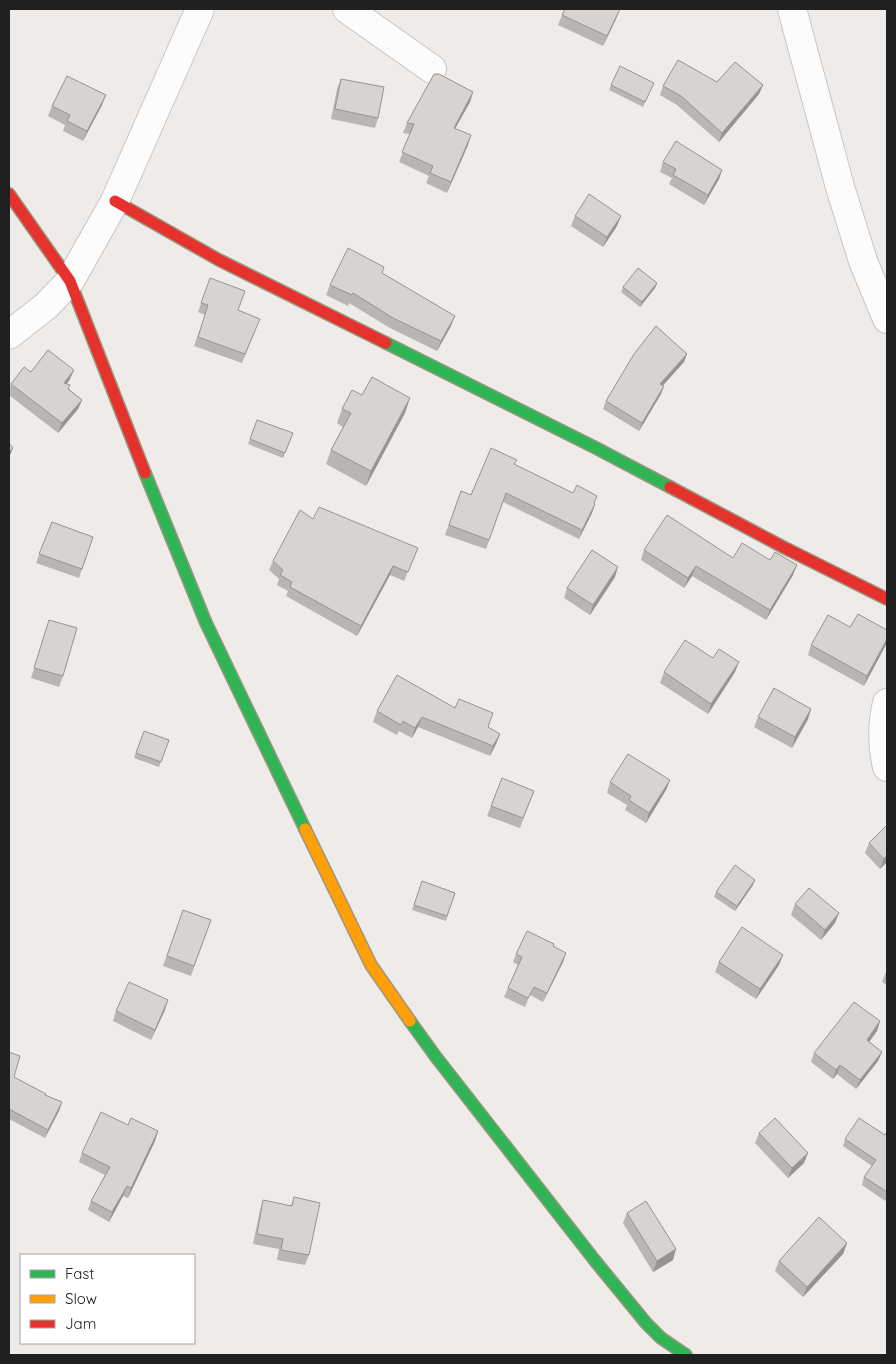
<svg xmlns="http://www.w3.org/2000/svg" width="896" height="1364" font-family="Quicksand,sans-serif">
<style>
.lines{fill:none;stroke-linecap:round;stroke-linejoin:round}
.street-casing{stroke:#c7c6c5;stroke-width:30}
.fast-casing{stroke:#9a977f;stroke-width:14}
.slow-casing{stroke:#9a977f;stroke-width:14}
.jam-casing{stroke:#9a977f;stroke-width:14}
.street{stroke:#fcfcfc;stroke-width:28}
.fast{stroke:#30b455;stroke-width:11}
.slow{stroke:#ff9f0a;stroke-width:11}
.jam{stroke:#e5322d;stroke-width:11}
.wall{fill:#b9b5b4}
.shaded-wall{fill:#969492}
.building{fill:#d7d3d1;stroke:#969492}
</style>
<rect width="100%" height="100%" fill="#eeebe9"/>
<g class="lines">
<g class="street-casing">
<g id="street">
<path d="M347,9L432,69"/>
<path d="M792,9L840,187L863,261L887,319"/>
<path d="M9,335L46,306L70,281L115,201L200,9"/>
<path d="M887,703C882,724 882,746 887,767"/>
</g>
</g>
<g class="fast-casing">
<g id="fast">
<path d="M386,343L596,448L670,487"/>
<path d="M145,473L206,623L305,829"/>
<path d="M410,1021L436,1057L596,1262L646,1323L661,1338L686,1355"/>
</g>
</g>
<g class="slow-casing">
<path id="slow" d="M305,829L371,965L410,1021"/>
</g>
<g class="jam-casing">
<g id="jam">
<path d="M9,194L70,281L145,473"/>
<path d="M115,201L219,260L386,343"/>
<path d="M670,487L785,548L887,599"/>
</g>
</g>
<use href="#street" class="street"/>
<use href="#fast" class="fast"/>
<use href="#slow" class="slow"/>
<use href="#jam" class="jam"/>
</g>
<g class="wall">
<path d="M562,15L616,19L603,46L558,25Z"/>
<path d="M341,79L378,118L375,128L331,119L337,89Z"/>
<path d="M717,82L763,85L759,94L719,142L677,105L660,95L663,86Z"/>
<path d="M654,83L643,107L609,90L611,85Z"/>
<path d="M473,92L470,102L455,128L468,145L447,193L426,183L429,176L399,162L410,134L403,133L407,123Z"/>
<path d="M102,105L83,141L63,131L65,125L48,116L52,106Z"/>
<path d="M663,162L722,170L719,179L704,205L669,184L672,178L660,172Z"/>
<path d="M575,216L617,226L603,247L571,226Z"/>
<path d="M382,273L451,326L437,351L390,328L349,303L348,306L326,295L330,285Z"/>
<path d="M210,278L256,329L242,363L194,346L205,315L198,312Z"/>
<path d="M657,283L655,288L640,307L621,292L623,287Z"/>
<path d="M684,362L662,386H664L661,394L639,431L603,409L606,401Z"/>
<path d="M31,372L70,379L67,384L69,389L82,400L78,409L58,433L9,395V390L11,384Z"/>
<path d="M362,395L405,413L366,486L326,464L331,450L343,427L337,423L342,409Z"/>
<path d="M257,420L293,433L283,458L248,444Z"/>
<path d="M515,465L595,504L592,513L579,539L503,502L486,549L445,535L461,491L471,495Z"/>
<path d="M313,519L418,548L404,581L390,575L357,636L286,596L288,591L277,585L279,579L269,570L273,561Z"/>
<path d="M52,522L93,537L79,578L36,563Z"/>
<path d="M644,550L733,558L793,575L766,620L692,576L684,588L641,560Z"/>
<path d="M615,577L590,615L564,598L567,588Z"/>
<path d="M49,620L63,676L59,687L31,678Z"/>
<path d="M850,627L887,630L864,686L808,655L811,645Z"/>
<path d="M664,672H735L708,714L660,683Z"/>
<path d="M397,675L500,734L496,744L490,756L418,727L412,738L399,731L397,735L373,722L377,711Z"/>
<path d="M811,709L808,719L792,748L754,727L758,717Z"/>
<path d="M144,731L169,740L159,767L134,758Z"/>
<path d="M502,778L534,791L520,828L487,816Z"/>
<path d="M670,780L666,790L646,823L625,810L627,805L607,793L610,782Z"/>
<path d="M869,843L887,862L880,869L865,853Z"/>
<path d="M422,881L455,893L446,921L412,910Z"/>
<path d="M753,885L735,911L714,897L716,892Z"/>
<path d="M795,904L835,923L821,940L791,915Z"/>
<path d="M183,910L211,920L191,976L163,966Z"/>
<path d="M553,946L566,953L563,962L543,1002L530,995L525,1007L504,997L508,988L518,965L513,962L516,954Z"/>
<path d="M719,962L779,965L756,999L715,972Z"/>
<path d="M887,969V985L882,982Z"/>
<path d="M165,1010L151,1040L113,1021L116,1011Z"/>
<path d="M880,1021L877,1031L869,1042L882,1052L878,1061L856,1089L837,1074L833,1079L811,1062L814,1053Z"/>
<path d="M9,1052L14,1077L45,1095L62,1102L59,1111L45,1138L9,1119Z"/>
<path d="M128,1125L158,1131L155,1141L128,1198L123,1196L109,1222L88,1210L91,1201L105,1175L79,1162L82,1153Z"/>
<path d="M887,1132V1198L885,1201L862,1185L864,1177L872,1166L843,1146L845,1139L885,1135Z"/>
<path d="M759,1133L804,1163L788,1178L755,1143Z"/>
<path d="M294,1197L309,1255L305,1265L277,1260L279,1249L253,1244L260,1210L263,1200L291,1206Z"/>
<path d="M627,1213L673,1260L653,1272L623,1223Z"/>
<path d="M847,1243L843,1254L803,1297L775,1271L779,1261Z"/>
</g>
<g class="shaded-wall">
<path d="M620,9L616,19L603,46L607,36Z"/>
<path d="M763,85L759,94L719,142L722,133Z"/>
<path d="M473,92L470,102L450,138L454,128Z"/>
<path d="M106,95L102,105L83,141L87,131Z"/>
<path d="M471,135L468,145L447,193L451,182Z"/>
<path d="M722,170L719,179L704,205L708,195Z"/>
<path d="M621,216L617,226L603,247L607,237Z"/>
<path d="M657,283L655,288L640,307L642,302Z"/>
<path d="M455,316L451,326L437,351L441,341Z"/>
<path d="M687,354L684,362L657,392L660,384Z"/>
<path d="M74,370L70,379L61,392L64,383Z"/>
<path d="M664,386L661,394L639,431L642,423Z"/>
<path d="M410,398L405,413L366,486L371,471Z"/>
<path d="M82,400L78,409L58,433L62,423Z"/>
<path d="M13,448L9,458V459V452Z"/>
<path d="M595,504L592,513L579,539L582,530Z"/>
<path d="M797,565L793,575L766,620L770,610Z"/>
<path d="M393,566L390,575L357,636L361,626Z"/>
<path d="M696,566L692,576L684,588L688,578Z"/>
<path d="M618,567L615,577L590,615L593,605Z"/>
<path d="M887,639V643L864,686L867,676Z"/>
<path d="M739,662L735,672L708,714L711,704Z"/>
<path d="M811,709L808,719L792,748L795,737Z"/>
<path d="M422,717L418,727L412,738L415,728Z"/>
<path d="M500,734L496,744L490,756L493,746Z"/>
<path d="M670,780L666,790L646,823L649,813Z"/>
<path d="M887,855V862L880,869L884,859Z"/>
<path d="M755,880L753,885L735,911L737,906Z"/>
<path d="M839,913L835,923L821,940L825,930Z"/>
<path d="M566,953L563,962L543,1002L547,993Z"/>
<path d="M783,955L779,965L756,999L760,989Z"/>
<path d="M168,1000L165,1010L151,1040L155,1030Z"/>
<path d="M880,1021L877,1031L863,1050L867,1040Z"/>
<path d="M882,1052L878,1061L856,1089L860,1080Z"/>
<path d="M840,1065L837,1074L833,1079L836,1070Z"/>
<path d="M62,1102L59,1111L45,1138L48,1130Z"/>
<path d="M158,1131L155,1141L128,1198L131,1188Z"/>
<path d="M808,1153L804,1163L788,1178L792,1168Z"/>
<path d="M127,1186L123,1196L109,1222L112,1212Z"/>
<path d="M847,1243L843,1254L803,1297L807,1287Z"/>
<path d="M676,1249L673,1260L653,1272L657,1261Z"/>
</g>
<g class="building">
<path d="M565,9H620L607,36L562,15Z"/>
<path d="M678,60L717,82L735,62L763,85L722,133L681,96L663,86Z"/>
<path d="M620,66L654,83L645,102L611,85Z"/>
<path d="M434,74H439L473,92L454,128L471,135L451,182L430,173L433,166L402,152L414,124L407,123Z"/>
<path d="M67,76L106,95L87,131L67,121L70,115L52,106Z"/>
<path d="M341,79L384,87L378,118L335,109Z"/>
<path d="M676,141L722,170L708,195L673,175L676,169L663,162Z"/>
<path d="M589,194L621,216L607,237L575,216Z"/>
<path d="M348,248L384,267L382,273L455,316L441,341L393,318L353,293L352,295L330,285Z"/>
<path d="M638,268L657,283L642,302L623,287Z"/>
<path d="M210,278L245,291L238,310L260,319L245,354L198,337L208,305L201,303Z"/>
<path d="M656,326L687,354L660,384L664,386L642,423L606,401L634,354Z"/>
<path d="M48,350L74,370L64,383L70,385L68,389L82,400L62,423L11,384L24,367L31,372Z"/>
<path d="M372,377L410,398L371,471L331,450L351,413L342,409L352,390L362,395Z"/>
<path d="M257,420L293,433L285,453L250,439Z"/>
<path d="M9,443L13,448L9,452Z"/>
<path d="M491,448L517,460L514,464L573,493L577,485L597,496L594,503L595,504L582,530L506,493L489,540L449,525L461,491L471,495Z"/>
<path d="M319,507L418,548L408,572L393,566L361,626L290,587L292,582L280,575L283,570L273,561L300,510L313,519Z"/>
<path d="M667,515L733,558L742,543L770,560L775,552L797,565L770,610L696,566L688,578L644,550Z"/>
<path d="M52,522L93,537L82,569L39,554Z"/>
<path d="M592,550L618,567L593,605L567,588Z"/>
<path d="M858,614L887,630V639L867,676L811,645L828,615L850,627Z"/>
<path d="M49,620L77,628L63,676L34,668Z"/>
<path d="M685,640L713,658L719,649L739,662L711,704L664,672Z"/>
<path d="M397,675L455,708L459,699L493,713L488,727L500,734L493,746L422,717L415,728L403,721L401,725L377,711Z"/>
<path d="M774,688L811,709L795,737L758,717Z"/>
<path d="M144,731L169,740L161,762L136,753Z"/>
<path d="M628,754L670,780L649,813L629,800L631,796L610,782Z"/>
<path d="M502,778L534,791L523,818L491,806Z"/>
<path d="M887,825V855L884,859L869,843Z"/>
<path d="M735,865L755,880L737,906L716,892Z"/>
<path d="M422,881L455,893L447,916L414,905Z"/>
<path d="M809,888L839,913L825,930L795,904Z"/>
<path d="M183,910L211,920L194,966L167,956Z"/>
<path d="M742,927L783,955L760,989L719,962Z"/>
<path d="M527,931L554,944L553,946L566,953L547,993L534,987L528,998L508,988L522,957L516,954Z"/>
<path d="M129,982L168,1000L155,1030L116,1011Z"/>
<path d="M854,1002L880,1021L867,1040L882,1052L860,1080L840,1065L836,1070L814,1053Z"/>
<path d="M9,1052L20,1056L14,1077L46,1094L45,1095L62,1102L48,1130L9,1109Z"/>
<path d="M101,1112L128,1125L131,1118L158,1131L131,1188L127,1186L112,1212L91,1201L110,1167L82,1153Z"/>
<path d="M775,1118L808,1153L792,1168L759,1133Z"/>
<path d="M859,1118L885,1135L887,1132V1192L864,1177L876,1160L845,1139Z"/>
<path d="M294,1197L320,1203L309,1255L281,1250L283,1239L257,1234L263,1200L292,1206Z"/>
<path d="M646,1201L676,1249L657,1261L627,1213Z"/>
<path d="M819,1217L847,1243L807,1287L779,1261Z"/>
</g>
<rect width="896" height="1364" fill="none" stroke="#202020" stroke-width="20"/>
<rect x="20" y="1254" width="175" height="90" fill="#ffffff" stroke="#a6a6a6"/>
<rect x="30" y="1270" width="25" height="8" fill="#30b455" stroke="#a6a6a6"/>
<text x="65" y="1279" font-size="15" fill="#202020">Fast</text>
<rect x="30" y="1295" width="25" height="8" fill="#ff9f0a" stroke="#a6a6a6"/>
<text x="65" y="1304" font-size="15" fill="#202020">Slow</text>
<rect x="30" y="1320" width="25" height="8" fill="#e5322d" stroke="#a6a6a6"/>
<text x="65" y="1329" font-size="15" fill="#202020">Jam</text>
</svg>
